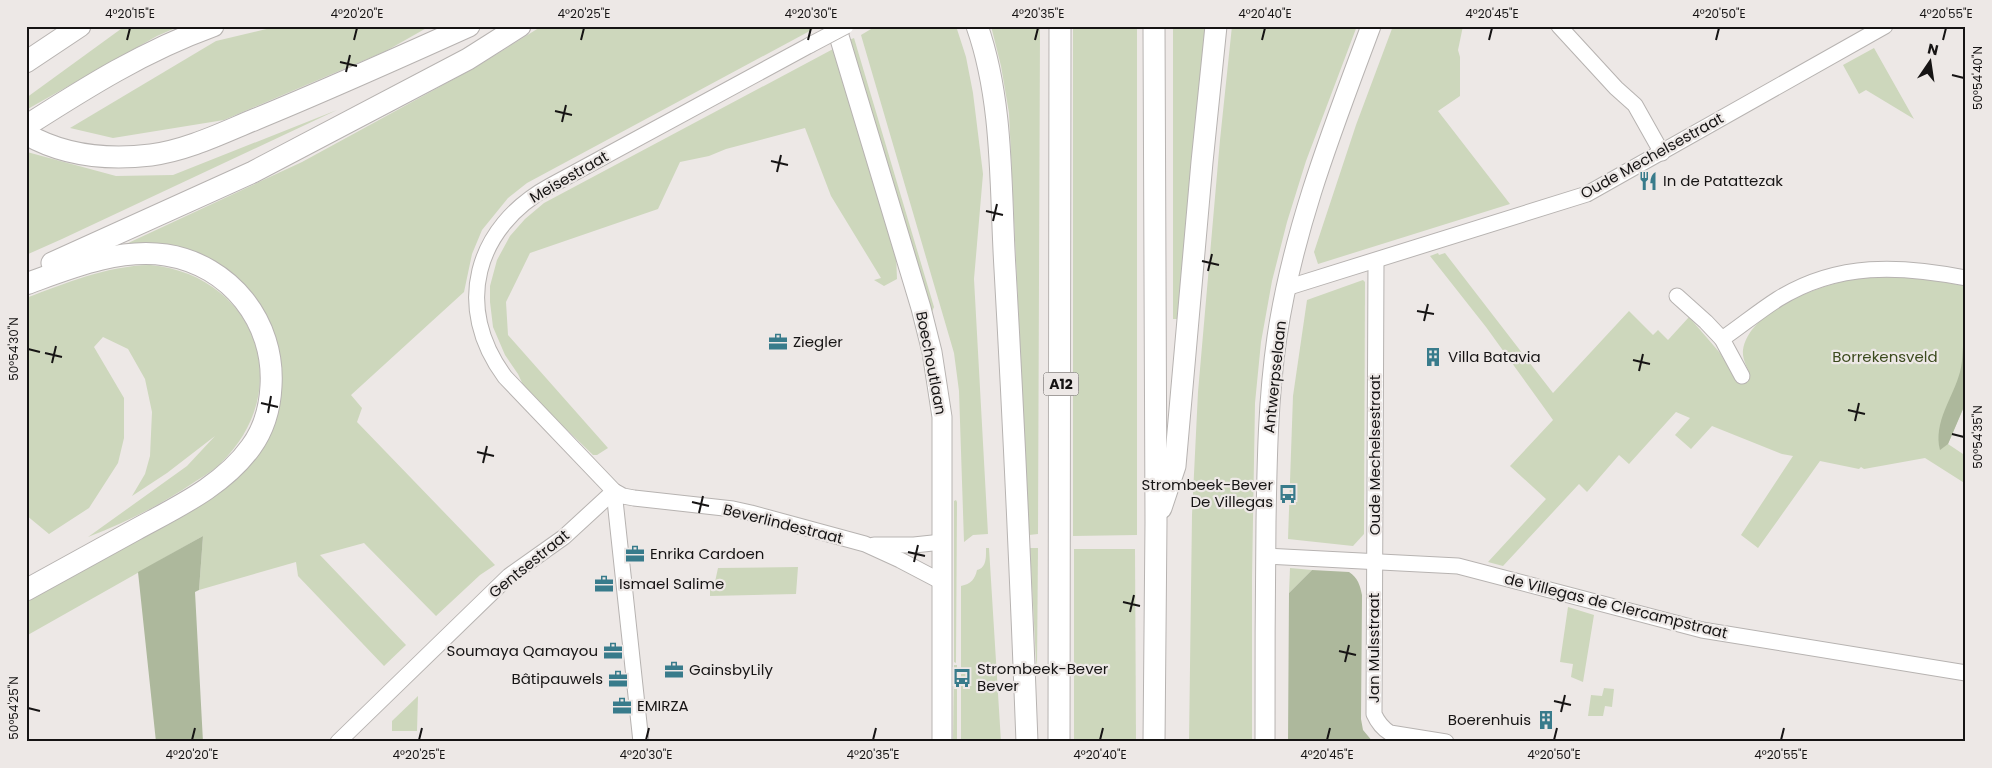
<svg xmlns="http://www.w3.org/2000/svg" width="1992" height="768" font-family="Poppins,sans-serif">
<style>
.green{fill:#cdd7bc}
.forest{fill:#adb89c}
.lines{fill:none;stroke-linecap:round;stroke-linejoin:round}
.minor-casing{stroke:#b7b3b1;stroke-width:17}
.major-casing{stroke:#b7b3b1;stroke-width:21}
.highway-casing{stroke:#b7b3b1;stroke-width:23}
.minor{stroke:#fff;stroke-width:15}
.major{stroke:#fff;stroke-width:19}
.highway{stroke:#fff;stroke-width:21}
.minor-bridge-casing{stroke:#b7b3b1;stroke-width:17;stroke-linecap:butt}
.minor-bridge{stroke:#fff;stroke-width:15}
.ticks{fill:none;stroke:#161414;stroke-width:2}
.labels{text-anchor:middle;stroke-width:4.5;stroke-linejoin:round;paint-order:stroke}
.shield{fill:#ede8e6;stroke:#565453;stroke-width:1}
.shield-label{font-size:14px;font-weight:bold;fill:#161414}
.street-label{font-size:15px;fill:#161414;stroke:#ede8e6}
.poi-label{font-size:15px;fill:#161414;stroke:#ede8e6;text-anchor:start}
.park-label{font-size:15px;fill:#3b4a1d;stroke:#ede8e6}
.neatline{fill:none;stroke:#161414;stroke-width:2}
.ticks-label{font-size:12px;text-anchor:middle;fill:#161414}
</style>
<rect width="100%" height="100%" fill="#ede8e6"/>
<g class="green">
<path d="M125,26H180L157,36L26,110V98Z"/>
<path d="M279,26H430L386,51L224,120L113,138L70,128L216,41Z"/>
<path d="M542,26H819L527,183L508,198L482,230L472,254L464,292L351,395L362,408L357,422L495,565L480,575L436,616L364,543L320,555L406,645L384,666L298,576L296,562L199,590L203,536L26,636V600L225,488L281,369L277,344L266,316L251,292L232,274L126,244L302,162L476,67Z"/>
<path d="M876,26H956L966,57L973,93L983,174L974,279L988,534L973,535L964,542L959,391L954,353L861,35Z"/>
<path d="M991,26H1040L1038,534L1029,535L1009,113L1001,66Z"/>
<path d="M1073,26H1137V535L1073,536Z"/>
<path d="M1173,26H1205L1177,319H1173Z"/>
<path d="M1232,26H1357L1306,161L1287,222L1272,281L1261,342L1255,403L1252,578V742H1189L1192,515L1198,392L1220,140Z"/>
<path d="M1393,26H1463L1458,50L1460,57V96L1438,111L1510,204L1318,264L1314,252L1356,125Z"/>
<path d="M854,38L934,307L931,314L849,40Z"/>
<path d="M835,48L896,252L897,279L884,286L874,280L881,278L831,196L805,128L726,149L709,156L680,162L658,209L530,253L506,302L508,335L608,448L597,455H593L525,389L518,374L505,355L493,327L490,302V286L497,260L510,236L525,219L544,203Z"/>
<path d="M1874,48L1914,119L1866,90L1859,94L1843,65Z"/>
<path d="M337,110L62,239L26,255L27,152L116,176L173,175Z"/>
<path d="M1438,253L1439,255L1445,253L1553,393L1629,311L1653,335L1658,330L1668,340L1689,317L1720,353L1737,381L1750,375C1747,367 1742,359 1743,350C1750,305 1840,277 1879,276C1908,275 1937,281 1966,286V402L1948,444L1966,456V484L1925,458L1864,469L1861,467L1859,469L1820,461L1758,548L1741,535L1793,456L1782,454L1712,426L1691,449L1675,435L1690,418L1676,412L1629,464L1619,455L1587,492L1579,484L1503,566L1488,562L1546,499L1510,466L1553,420L1486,327L1430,256Z"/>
<path d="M150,265C256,275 297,389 221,463C213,471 202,477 193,483C160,505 125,523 88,537L187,466L215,436L167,473L132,496L145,474L150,456L152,412L145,379L128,349L103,337L94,347L124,398V438L118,463L89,508L49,534L26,515V298C66,283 106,266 150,265Z"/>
<path d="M1363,280L1365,282L1364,534L1353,546L1288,539L1293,396L1307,300Z"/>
<path d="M956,500L957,502L956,663L954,662V501Z"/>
<path d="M986,548H989L1001,742H961V586C971,584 975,579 977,570C987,568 986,556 986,548Z"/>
<path d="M1030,548H1038L1037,669L1036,660Z"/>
<path d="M1074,549H1135L1136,742H1074Z"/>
<path d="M798,567L796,594L710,596V582H715L718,568Z"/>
<path d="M1290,568L1312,570L1289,593Z"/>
<path d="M1568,607L1594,615L1583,682L1571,677L1573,664L1560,662Z"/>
<path d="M954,665H957V742H953Z"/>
<path d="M1604,688L1614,689L1612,707L1605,706L1603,716H1588L1591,695L1602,696Z"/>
<path d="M418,696L417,731H392V721Z"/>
</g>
<g class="forest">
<path d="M1966,333V402L1948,444L1940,450C1933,422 1953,398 1960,372C1964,358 1961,346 1966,333Z"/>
<path d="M203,536L199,590L195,592L203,742H156L138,572Z"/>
<path d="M1312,570L1349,572C1358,578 1360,585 1362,595L1361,719L1363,730L1373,742H1288L1289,593Z"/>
</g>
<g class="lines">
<g class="minor-casing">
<g id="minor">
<path d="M1559,26L1616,88L1635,105L1662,153"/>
<path d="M810,45L550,186C475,227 453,307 505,377L614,491L623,496L634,498L733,509L751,513L865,544L900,560L942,582"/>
<path d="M1376,261L1374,714C1378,723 1382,728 1390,733L1446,742"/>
<path d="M1286,288L1587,194L1885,26"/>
<path d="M1677,296L1706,322L1722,339L1742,376"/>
<path d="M1722,339C1741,326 1759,311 1778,299C1838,262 1900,265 1966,278"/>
<path d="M614,491L641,742"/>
<path d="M874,545H914L942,542"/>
<path d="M1265,556L1458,566L1702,630L1966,673"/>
<path d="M338,742L509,576L564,537L614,491"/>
</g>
</g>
<g class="major-casing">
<g id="major">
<path d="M836,26L921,308L932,352L942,417V742"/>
<path d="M1265,742C1265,669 1265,595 1266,522C1267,460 1268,399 1277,337C1293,229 1333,128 1371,26"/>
</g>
</g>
<g class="highway-casing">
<g id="highway">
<path d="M977,26C1004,103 1000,189 1005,269C1014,427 1021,584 1027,742"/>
<path d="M26,62L80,26"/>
<path d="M26,126C87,87 144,51 213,26"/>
<path d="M26,134C64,156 109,160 151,155C188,150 222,133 256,119C327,90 398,58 469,26"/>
<path d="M52,263L253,172L468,59L520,26"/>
<path d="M26,284C70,268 118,248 166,255C230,265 275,322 271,386C270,408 264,429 251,447C223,486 177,507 135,530C99,550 63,570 26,590"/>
<path d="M1161,508L1175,466L1202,162L1216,26"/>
<path d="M1059,742L1060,26"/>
<path d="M1154,742L1156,522L1154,26"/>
</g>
</g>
<use href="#minor" class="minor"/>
<use href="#major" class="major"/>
<use href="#highway" class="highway"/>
<g class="minor-bridge-casing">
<path id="minor-bridge" d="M810,45L846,26"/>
</g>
<use href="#minor-bridge" class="minor-bridge"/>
</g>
<path class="ticks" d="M127,40L130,28M354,40L357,28M581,40L584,28M808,40L811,28M1035,40L1038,28M1262,40L1265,28M1489,40L1492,28M1716,40L1719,28M1943,40L1946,28M340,62L357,66M346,72L350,55M1952,75L1964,78M555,111L572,115M562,122L566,105M771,161L788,165M777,172L781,155M986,211L1003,215M993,221L997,204M1202,261L1219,265M1208,271L1212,254M1417,311L1434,314M1424,321L1428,304M28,349L40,352M45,353L62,357M1633,360L1650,364M52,363L56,346M1639,371L1643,354M261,403L278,407M1848,410L1865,414M268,413L271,396M1855,421L1859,403M1952,434L1964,437M477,452L494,456M483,463L487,446M692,502L709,506M699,513L703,496M908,552L925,556M914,562L918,545M1123,602L1140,606M1130,612L1134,595M1339,651L1356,655M1345,662L1349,645M1554,701L1571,705M28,708L40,711M1561,712L1565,695M192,740L195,728M419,740L422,728M646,740L649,728M873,740L876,728M1100,740L1103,728M1327,740L1330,728M1554,740L1557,728M1781,740L1784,728"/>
<defs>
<g id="restaurant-bare" transform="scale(1.5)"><path d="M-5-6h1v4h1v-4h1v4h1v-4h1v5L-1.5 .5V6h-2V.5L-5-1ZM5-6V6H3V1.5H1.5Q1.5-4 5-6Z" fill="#387b8b" stroke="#ede8e6" stroke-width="2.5" paint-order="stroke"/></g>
<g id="office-bare" transform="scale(1.5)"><path d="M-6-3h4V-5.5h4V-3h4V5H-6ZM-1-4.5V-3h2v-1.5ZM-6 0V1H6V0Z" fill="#387b8b" stroke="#ede8e6" stroke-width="2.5" paint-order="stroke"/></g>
<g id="building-bare" transform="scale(1.5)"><path d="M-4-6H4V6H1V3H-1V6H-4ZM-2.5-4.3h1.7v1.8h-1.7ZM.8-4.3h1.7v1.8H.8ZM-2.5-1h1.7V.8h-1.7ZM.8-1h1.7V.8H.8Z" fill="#387b8b" stroke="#ede8e6" stroke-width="2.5" paint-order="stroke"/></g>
<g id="bus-bare" transform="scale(1.5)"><path d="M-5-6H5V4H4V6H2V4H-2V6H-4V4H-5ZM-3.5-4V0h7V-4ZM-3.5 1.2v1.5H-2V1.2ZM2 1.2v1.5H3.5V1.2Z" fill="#387b8b" stroke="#ede8e6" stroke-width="2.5" paint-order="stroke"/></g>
</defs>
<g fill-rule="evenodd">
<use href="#restaurant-bare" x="1648" y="181"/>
<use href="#office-bare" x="778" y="342"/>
<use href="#building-bare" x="1433" y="357"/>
<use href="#bus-bare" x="1288" y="494"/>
<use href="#office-bare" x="635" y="554"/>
<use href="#office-bare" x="604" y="584"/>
<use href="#office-bare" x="613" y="651"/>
<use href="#office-bare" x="674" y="670"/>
<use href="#bus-bare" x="962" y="678"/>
<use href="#office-bare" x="618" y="679"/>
<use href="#office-bare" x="622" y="706"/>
<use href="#building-bare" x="1546" y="720"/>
</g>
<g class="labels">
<rect class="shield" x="1043.5" y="372.5" width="35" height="23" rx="4"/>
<g class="shield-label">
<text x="1061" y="389">A12</text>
</g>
<g class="street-label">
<text transform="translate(1652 156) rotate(-29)" y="5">Oude Mechelsestraat</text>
<text transform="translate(569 177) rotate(-30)" y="5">Meisestraat</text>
<text transform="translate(931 363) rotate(79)" y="5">Boechoutlaan</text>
<text transform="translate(1275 377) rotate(-84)" y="5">Antwerpselaan</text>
<text transform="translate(1375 455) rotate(-90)" y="5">Oude Mechelsestraat</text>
<text transform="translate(783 524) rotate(14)" y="5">Beverlindestraat</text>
<text transform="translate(529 564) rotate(-39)" y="5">Gentsestraat</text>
<text transform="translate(1616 606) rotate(14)" y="5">de Villegas de Clercampstraat</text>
<text transform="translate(1374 648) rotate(-90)" y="5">Jan Mulsstraat</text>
</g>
<g class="poi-label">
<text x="1663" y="186">In de Patattezak</text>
<text x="793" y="347">Ziegler</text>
<text x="1448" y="362">Villa Batavia</text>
<text x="1273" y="490" text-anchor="end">Strombeek-Bever<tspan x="1273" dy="17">De Villegas</tspan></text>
<text x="650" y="559">Enrika Cardoen</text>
<text x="619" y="589">Ismael Salime</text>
<text x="598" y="656" text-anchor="end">Soumaya Qamayou</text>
<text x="977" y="674">Strombeek-Bever<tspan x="977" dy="17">Bever</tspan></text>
<text x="689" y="675">GainsbyLily</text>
<text x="603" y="684" text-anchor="end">Bâtipauwels</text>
<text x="637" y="711">EMIRZA</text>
<text x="1531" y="725" text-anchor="end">Boerenhuis</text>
</g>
<g class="park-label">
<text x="1885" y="362">Borrekensveld</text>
</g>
</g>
<rect width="1992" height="768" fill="none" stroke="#ede8e6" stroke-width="55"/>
<g transform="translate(1930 62) rotate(13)" stroke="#ede8e6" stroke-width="4" paint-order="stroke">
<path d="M0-4L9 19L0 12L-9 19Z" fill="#161414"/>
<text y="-8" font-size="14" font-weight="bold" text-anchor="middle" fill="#161414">N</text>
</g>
<rect x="28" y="28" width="1936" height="712" class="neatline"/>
<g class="ticks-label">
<text x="130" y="18">4°20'15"E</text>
<text x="357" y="18">4°20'20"E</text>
<text x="584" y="18">4°20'25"E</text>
<text x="811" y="18">4°20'30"E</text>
<text x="1038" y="18">4°20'35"E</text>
<text x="1265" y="18">4°20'40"E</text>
<text x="1492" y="18">4°20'45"E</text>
<text x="1719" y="18">4°20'50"E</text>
<text x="1946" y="18">4°20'55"E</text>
<text transform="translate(1978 78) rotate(-90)" y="4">50°54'40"N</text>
<text transform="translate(14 349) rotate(-90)" y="4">50°54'30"N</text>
<text transform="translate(1978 437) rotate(-90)" y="4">50°54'35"N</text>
<text transform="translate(14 708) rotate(-90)" y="4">50°54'25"N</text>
<text x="192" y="759">4°20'20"E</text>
<text x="419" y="759">4°20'25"E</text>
<text x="646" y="759">4°20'30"E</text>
<text x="873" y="759">4°20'35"E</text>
<text x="1100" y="759">4°20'40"E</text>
<text x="1327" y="759">4°20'45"E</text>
<text x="1554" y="759">4°20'50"E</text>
<text x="1781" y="759">4°20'55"E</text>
</g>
</svg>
